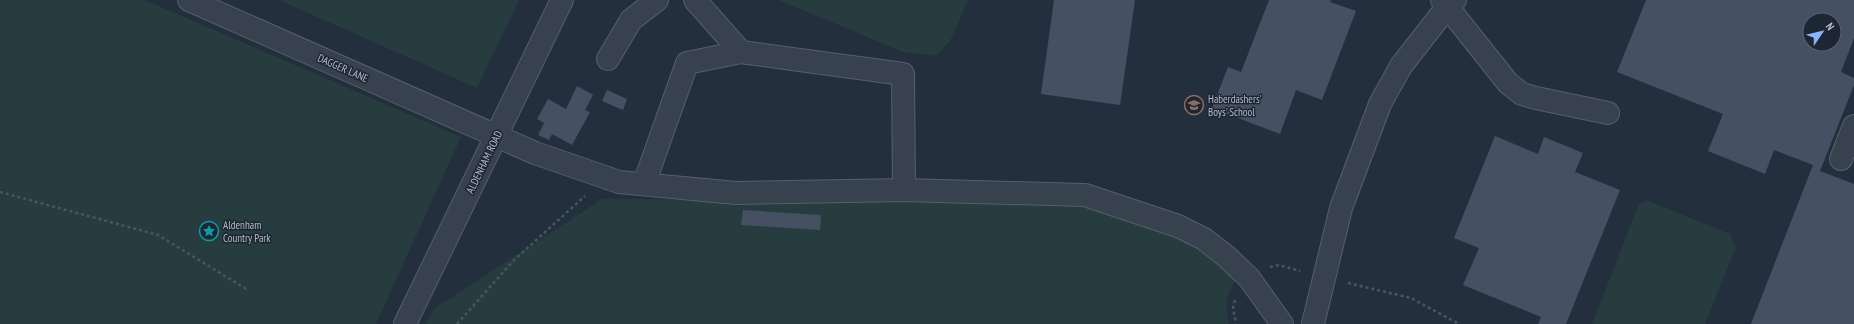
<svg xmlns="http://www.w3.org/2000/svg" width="1854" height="324" font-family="'PT Sans Narrow',sans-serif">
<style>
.green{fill:#263c3f}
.building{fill:#455162;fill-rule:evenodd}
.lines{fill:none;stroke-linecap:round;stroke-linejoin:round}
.minor-casing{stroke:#565f6c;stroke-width:24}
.path{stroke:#44595c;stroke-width:2.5;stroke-dasharray:3 3;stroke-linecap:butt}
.minor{stroke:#38414e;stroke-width:22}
.labels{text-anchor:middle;stroke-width:3;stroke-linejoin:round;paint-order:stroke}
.street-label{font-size:11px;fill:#b4bcc9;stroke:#1d2633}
.poi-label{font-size:11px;fill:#b4bcc9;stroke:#1d2633;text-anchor:start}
</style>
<rect width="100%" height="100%" fill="#242f3e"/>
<g class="green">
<path d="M0,0H145L461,137L376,324H0Z"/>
<path d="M279,0H519L477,88Z"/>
<path d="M779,0H968L950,41L936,56L903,52Z"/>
<path d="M602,199L1031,201L1103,209L1155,226L1200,250L1236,279C1226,296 1225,305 1229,324H426L434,309Z"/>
<path d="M1648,201L1730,234L1736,247L1705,324H1592L1639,204Z"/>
</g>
<g class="building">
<path d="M1054,0H1135L1120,105L1041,94Z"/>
<path d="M1269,0H1331L1330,2L1356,11L1322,100L1296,90L1280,134L1212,108L1228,67L1241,72Z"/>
<path d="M1646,0H1854V38L1841,72L1854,78V85L1820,171L1854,184V324H1751L1813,165L1774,150L1765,174L1708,151L1723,114L1617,72ZM1810,20H1834V44H1810Z"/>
<path d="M577,86L593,95L585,110L590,112L572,145L552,134L549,140L538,135L544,123L537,119L548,99L566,109Z"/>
<path d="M607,90L627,99L623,110L602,101Z"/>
<path d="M1495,136L1538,154L1544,137L1583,153L1575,172L1620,190L1566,324H1538L1541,317L1463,285L1479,248L1454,238Z"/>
<path d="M743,210L821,215L820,230L741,225Z"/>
</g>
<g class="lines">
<g class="minor-casing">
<g id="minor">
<path d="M189,0L535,153L619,182L736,193L904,190L1085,195L1178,226L1204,239L1227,257L1249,278L1282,324"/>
<path d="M695,0L741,52L903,74L904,190"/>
<path d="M1442,0L1508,83L1522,94L1536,98L1608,113"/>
<path d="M608,59L631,20L657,0"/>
<path d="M1841,159L1854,126"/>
<path d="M644,184L687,63L741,52"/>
<path d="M405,324L562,0"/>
<path d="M1313,324L1341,208L1380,104L1401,66L1447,7L1455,0"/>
</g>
</g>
<g class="path">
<path d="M0,192L158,235L248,290"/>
<path d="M1270,267L1279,265L1300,271"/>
<path d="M1348,283L1411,298L1459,324"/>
<path d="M1235,300L1233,308L1236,324"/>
<path d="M457,324L514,260L585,196"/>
</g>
<use href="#minor" class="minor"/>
</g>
<defs>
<g id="school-ring" transform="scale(1)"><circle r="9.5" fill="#1d2633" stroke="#8d6e63" stroke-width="1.5"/><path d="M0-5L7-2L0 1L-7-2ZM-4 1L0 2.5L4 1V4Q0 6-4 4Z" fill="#8d6e63"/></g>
<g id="sight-ring" transform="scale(1)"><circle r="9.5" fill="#1d2633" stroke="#0f9aa8" stroke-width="1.5"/><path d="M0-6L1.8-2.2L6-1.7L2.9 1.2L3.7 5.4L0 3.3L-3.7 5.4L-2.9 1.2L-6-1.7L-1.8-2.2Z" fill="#0f9aa8"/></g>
</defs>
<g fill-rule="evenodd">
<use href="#school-ring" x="1194" y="105"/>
<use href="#sight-ring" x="209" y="231"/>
</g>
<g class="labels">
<g class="street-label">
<text transform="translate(343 68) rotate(24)" y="4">DAGGER LANE</text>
<text transform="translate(484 162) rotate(-64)" y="4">ALDENHAM ROAD</text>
</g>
<g class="poi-label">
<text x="1208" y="103">Haberdashers'<tspan x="1208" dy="13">Boys' School</tspan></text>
<text x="223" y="229">Aldenham<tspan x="223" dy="13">Country Park</tspan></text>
</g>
</g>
<g transform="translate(1822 32) rotate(55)"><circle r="19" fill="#1d2633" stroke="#59626f"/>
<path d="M0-3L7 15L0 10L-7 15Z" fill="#8ab4f8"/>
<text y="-6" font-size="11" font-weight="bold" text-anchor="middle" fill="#b4bcc9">N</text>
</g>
</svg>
